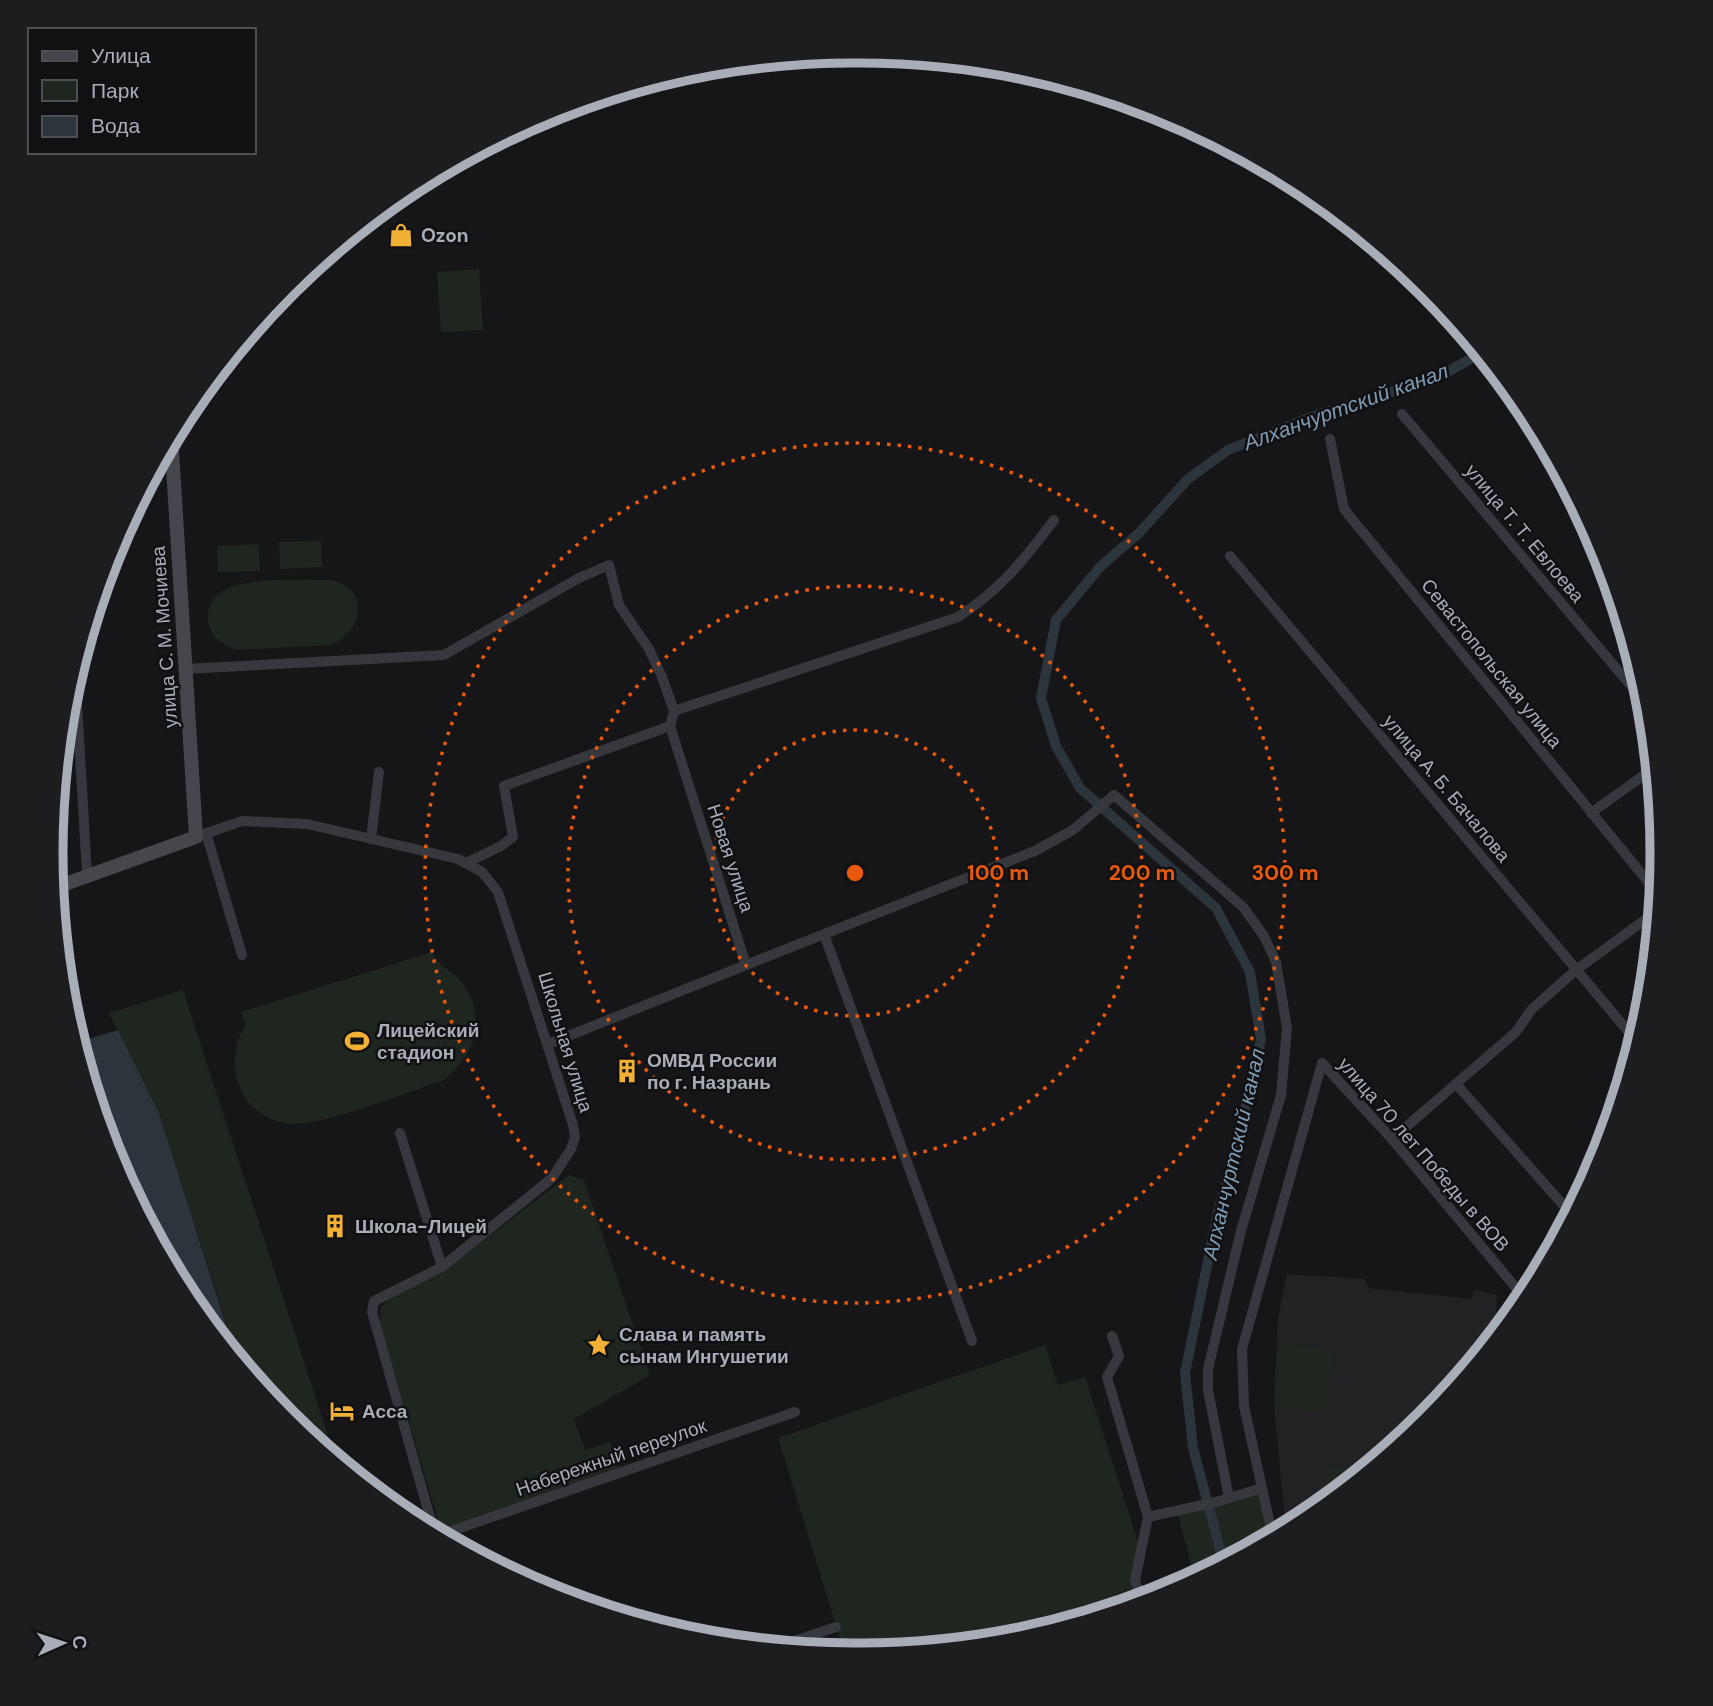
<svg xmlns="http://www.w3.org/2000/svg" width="1713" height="1706" font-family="'DM Sans',sans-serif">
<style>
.built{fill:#222225}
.green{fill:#1e261f}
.water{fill:#2c353c}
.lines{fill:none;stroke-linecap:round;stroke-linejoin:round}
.canal{stroke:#2c353c;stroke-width:10}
.street{stroke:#37383d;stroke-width:10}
.secondary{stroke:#45474d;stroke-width:14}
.ring{fill:none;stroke:#e8590c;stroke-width:3.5;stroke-dasharray:3.5 7}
.labels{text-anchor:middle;stroke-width:5;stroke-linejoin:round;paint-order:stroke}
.poi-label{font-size:19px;font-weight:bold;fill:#a8adb8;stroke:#111113;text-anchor:start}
.street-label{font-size:19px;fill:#a8adb8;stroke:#111113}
.water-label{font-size:21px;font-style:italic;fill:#7f9bb3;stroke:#111113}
.rim{fill:none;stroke:#a8adb8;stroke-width:9}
.centre{fill:#e8590c;stroke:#111113;stroke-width:3.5}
.ring-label{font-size:21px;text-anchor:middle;font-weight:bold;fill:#e8590c;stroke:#111113;stroke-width:5;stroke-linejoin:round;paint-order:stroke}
</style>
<rect width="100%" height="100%" fill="#161618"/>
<path class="built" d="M1287,1274L1365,1279L1368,1288L1472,1299L1474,1290L1497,1295L1494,1339L1428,1420L1306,1520L1286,1529L1274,1407L1278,1317Z"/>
<g class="green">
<path d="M479,269L483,330L441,332L437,272Z"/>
<path d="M321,541L322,567L280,569L279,542Z"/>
<path d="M259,544L260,571L218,572L217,546Z"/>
<path d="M329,580C370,585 365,631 331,645L236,650C222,644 209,637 208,620C204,570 296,581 329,580Z"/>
<path d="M432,952C438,966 448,968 458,978C489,1012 477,1057 442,1081C406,1092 319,1129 285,1123C266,1120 247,1106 240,1088C231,1066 234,1045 245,1025L241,1012Z"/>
<path d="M183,990L337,1463L286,1421L239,1363L159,1113L109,1013Z"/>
<path d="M569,1175L584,1180L650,1375L574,1419L585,1450L610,1442L621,1469L441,1530L380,1324L381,1307L392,1295L440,1274Z"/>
<path d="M1277,1344L1334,1350L1326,1411L1274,1407Z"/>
<path d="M1045,1345L1058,1385L1085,1377L1139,1545L1130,1580L1132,1589L980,1643L860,1655L845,1654L778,1438Z"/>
<path d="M1328,1467L1355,1469L1354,1480L1346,1487L1326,1486Z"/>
<path d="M1262,1488L1273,1538L1195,1579L1177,1511Z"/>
</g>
<path class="water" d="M118,1030L159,1113L238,1363L186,1299L112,1160L76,1043Z"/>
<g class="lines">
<path class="canal" d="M1224,1564L1193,1448L1185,1373L1218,1212L1235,1153L1261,1039L1250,972L1216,908L1080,788L1056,746L1041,698L1056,620L1101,566L1139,533L1188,479L1228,450L1314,416L1436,378L1482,353"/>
<g class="street">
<path d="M1402,414L1648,706"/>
<path d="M1330,439L1344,509L1658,894"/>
<path d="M1230,556L1637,1042"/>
<path d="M75,669L87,874"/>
<path d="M185,669L444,655L579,578L609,565L619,605L649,649L662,677L674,711L670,726L746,965L548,1044"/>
<path d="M674,711L958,617C999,591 1025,559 1054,520"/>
<path d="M62,736H79"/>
<path d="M1591,813L1654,768"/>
<path d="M206,833L242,955"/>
<path d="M196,837L242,821L307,824L458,859L482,872L498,892L573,1125L575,1137L571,1149L552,1178L442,1267L374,1301L372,1312L435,1535"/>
<path d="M371,839L379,772"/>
<path d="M468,862L501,846L513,837L504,786L670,726"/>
<path d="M824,934L972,1341"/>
<path d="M746,965L1035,851L1073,830L1114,795L1243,907L1264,936L1276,962L1287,1028L1281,1095L1241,1231L1208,1369V1390L1229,1498"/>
<path d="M1322,1063L1392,1139L1526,1300"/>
<path d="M1457,1085L1572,1215"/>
<path d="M400,1133L442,1267"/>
<path d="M1392,1139L1516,1032L1532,1009L1576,970L1657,911"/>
<path d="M1112,1336L1119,1356L1107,1377L1148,1517L1135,1580L1141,1602"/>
<path d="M1148,1517L1216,1502L1262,1488"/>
<path d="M437,1536L795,1412"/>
<path d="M1273,1538L1244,1406L1242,1349L1322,1063"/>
<path d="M1009,1641L1139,1596"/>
<path d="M776,1647L836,1627"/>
</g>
<path class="secondary" d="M54,888L196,837L171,435"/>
</g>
<g class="ring">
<circle cx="855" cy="873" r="143"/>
<circle cx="855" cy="873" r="287"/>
<circle cx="855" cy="873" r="430"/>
</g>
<defs>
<g id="shop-bare" transform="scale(1.89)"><path d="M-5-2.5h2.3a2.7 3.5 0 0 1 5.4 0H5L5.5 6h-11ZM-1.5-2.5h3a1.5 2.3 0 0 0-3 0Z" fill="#f2b134" stroke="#111113" stroke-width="2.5" paint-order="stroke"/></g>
<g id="stadium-bare" transform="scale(1.89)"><path d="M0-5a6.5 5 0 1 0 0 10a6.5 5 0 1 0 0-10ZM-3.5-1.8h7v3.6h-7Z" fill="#f2b134" stroke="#111113" stroke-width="2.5" paint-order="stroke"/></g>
<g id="building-bare" transform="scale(1.89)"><path d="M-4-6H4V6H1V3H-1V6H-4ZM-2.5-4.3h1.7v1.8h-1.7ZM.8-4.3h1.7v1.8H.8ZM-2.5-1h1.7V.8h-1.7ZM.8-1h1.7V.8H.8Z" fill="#f2b134" stroke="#111113" stroke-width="2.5" paint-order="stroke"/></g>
<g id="sight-bare" transform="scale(1.89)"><path d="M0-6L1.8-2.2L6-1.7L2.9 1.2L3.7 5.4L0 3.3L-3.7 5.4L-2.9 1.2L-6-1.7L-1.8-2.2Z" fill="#f2b134" stroke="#111113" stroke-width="2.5" paint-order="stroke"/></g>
<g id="hotel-bare" transform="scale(1.89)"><path d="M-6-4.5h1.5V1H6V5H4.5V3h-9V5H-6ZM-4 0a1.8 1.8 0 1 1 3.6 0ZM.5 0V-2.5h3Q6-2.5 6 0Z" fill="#f2b134" stroke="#111113" stroke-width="2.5" paint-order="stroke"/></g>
</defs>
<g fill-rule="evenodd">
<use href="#shop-bare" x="401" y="235"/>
<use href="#stadium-bare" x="357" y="1041"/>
<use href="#building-bare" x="627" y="1071"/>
<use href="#building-bare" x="335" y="1226"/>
<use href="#sight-bare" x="599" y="1345"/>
<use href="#hotel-bare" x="342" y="1411"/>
</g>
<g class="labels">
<g class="poi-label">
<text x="421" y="242">Ozon</text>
<text x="377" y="1037">Лицейский<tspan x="377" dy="22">стадион</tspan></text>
<text x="647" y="1067">ОМВД России<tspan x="647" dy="22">по г. Назрань</tspan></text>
<text x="355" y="1233">Школа-Лицей</text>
<text x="619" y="1341">Слава и память<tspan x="619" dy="22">сынам Ингушетии</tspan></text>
<text x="362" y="1418">Асса</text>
</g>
<g class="street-label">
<text transform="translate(1525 533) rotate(50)" y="7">улица Т. Т. Евлоева</text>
<text transform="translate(164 637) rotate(-94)" y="7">улица С. М. Мочиева</text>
<text transform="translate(1492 663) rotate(51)" y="7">Севастопольская улица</text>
<text transform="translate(1447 788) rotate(50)" y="7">улица А. Б. Бачалова</text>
<text transform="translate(731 858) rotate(72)" y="7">Новая улица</text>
<text transform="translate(566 1042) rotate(73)" y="7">Школьная улица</text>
<text transform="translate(1424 1154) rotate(49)" y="7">улица 70 лет Победы в ВОВ</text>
<text transform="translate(611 1457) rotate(-19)" y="7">Набережный переулок</text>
</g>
<g class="water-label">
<text transform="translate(1346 407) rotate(-20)" y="7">Алханчуртский канал</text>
<text transform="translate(1234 1154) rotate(-77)" y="7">Алханчуртский канал</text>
</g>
</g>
<path d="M0 0H1713V1706H0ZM853 63H860A790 790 0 0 1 1650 853V853A790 790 0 0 1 860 1643H853A790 790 0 0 1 63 853V853A790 790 0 0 1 853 63Z" fill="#1d1d20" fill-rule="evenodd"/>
<path class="rim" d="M853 63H860A790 790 0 0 1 1650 853V853A790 790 0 0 1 860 1643H853A790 790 0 0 1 63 853V853A790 790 0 0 1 853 63Z"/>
<circle cx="855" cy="873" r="10" class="centre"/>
<g class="ring-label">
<text x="998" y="880">100 m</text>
<text x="1142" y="880">200 m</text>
<text x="1285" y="880">300 m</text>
</g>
<rect x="28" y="28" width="228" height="126" fill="#111113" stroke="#4d4f55" stroke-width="2"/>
<rect x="42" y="51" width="35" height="10" fill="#45474d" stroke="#4d4f55" stroke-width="2"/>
<text x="91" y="63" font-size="21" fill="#a8adb8">Улица</text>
<rect x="42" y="80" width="35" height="21" fill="#1e261f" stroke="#4d4f55" stroke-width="2"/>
<text x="91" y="98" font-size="21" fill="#a8adb8">Парк</text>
<rect x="42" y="116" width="35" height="21" fill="#2c353c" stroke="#4d4f55" stroke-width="2"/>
<text x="91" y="133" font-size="21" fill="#a8adb8">Вода</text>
<g transform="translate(63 1643) rotate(87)" stroke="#111113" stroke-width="5" paint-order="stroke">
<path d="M0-5L12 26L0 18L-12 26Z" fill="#a8adb8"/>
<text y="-10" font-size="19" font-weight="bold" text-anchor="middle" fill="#a8adb8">С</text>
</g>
</svg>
